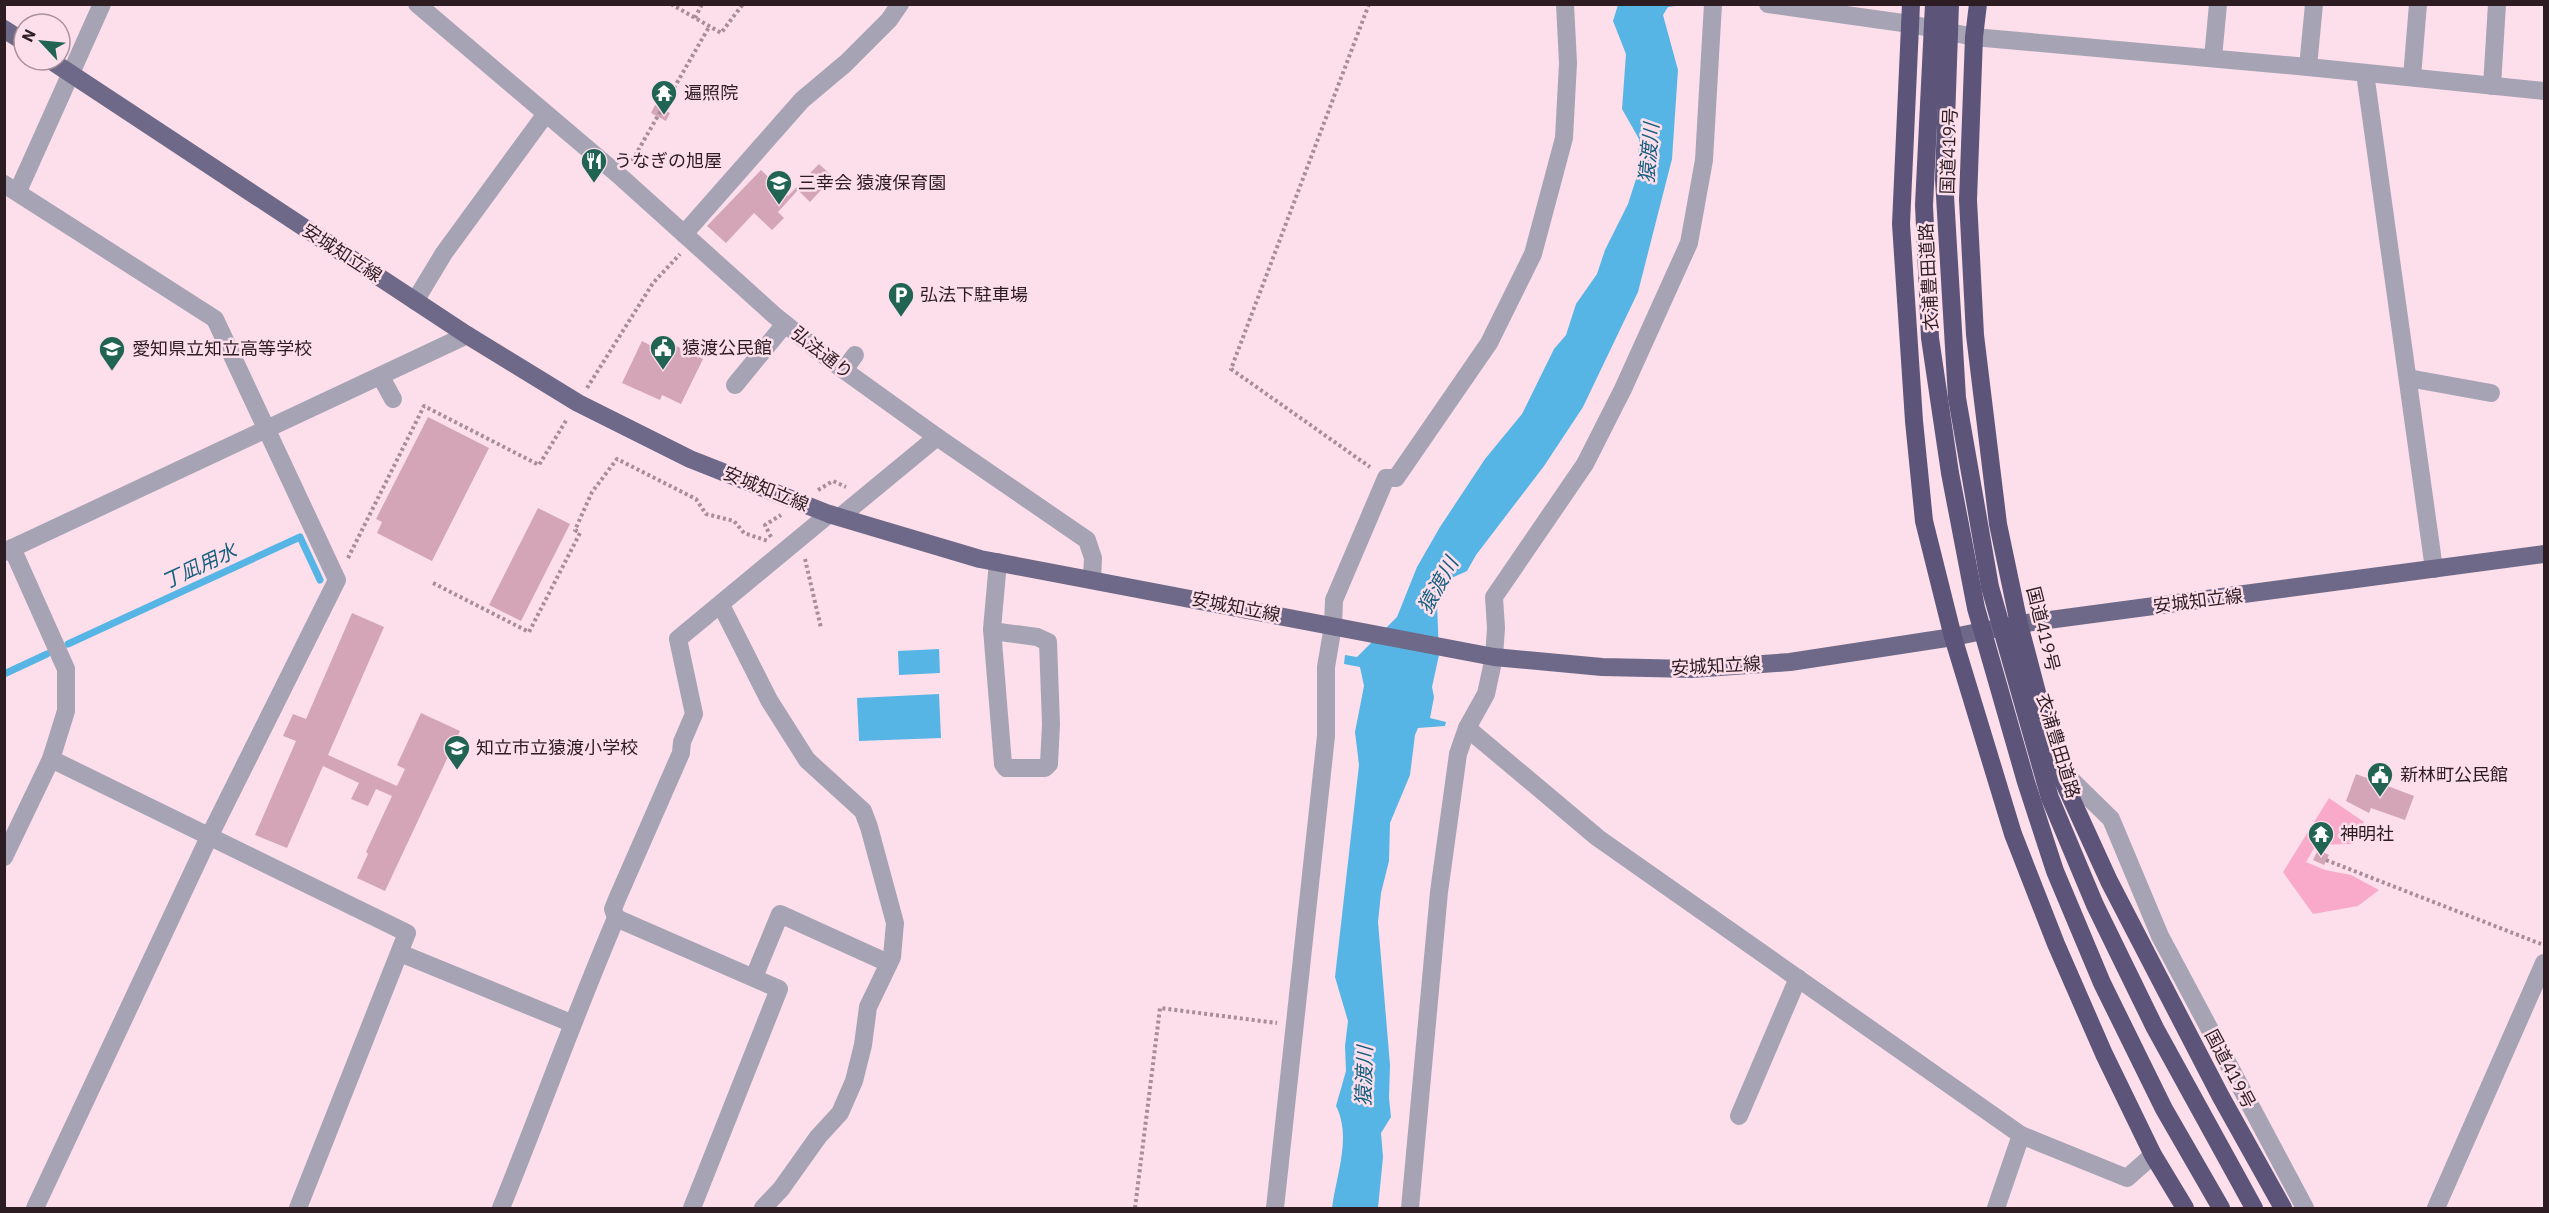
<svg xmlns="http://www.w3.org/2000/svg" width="2549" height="1213" font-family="'IBM Plex Sans','Noto Sans JP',sans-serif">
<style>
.green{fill:#f9aaca}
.water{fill:#56b5e5}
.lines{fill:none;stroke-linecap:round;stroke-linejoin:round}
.stream{stroke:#56b5e5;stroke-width:7}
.building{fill:#d3a5b7}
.path{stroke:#a68d97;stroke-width:4;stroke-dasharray:3 3;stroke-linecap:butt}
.minor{stroke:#a6a3b5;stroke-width:18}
.major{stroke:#6f6989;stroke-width:18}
.highway{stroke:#5c5479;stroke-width:18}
.highway-bridge{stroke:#5c5479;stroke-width:18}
.labels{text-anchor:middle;stroke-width:5;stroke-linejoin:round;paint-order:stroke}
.poi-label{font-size:18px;fill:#2e1c23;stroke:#fcdfea;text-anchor:start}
.street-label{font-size:18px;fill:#2e1c23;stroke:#fcdfea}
.water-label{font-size:20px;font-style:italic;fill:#165f7f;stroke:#fcdfea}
</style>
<rect width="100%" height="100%" fill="#fcdfea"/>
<path class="green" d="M2329,798L2364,822L2351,844L2316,845L2306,862L2325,870L2351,875L2379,890L2358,906L2313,914L2283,872Z"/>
<g class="water">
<path d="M1618,5H1682L1668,7L1663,15L1678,70L1672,159L1638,292L1583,407L1544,466L1476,555L1467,571L1447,580L1437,603L1439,655L1432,687L1434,697L1430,718L1446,722L1445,726L1418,728L1415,735L1410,775L1390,823L1389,861L1381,893L1378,922L1390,1065L1389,1098L1391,1117L1381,1133L1383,1157L1378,1208H1332C1336,1176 1352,1137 1336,1106L1346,1071L1345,1046L1348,1021L1335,977L1359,765L1355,732L1364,686L1360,667L1344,664L1345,655L1357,657L1397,617L1417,567L1440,527L1485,459L1522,414L1554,349L1566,335L1576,304L1597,274L1605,250L1628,204L1638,173L1639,139L1622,109L1626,54L1613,21Z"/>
<path d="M939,649L940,673L899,675L898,651Z"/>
<path d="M939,694L941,738L859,741L857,698Z"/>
</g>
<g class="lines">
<g class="stream">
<path d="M68,644L300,537L320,580"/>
<path d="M4,674L47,654"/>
</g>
</g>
<g class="building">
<path d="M655,105L670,113L666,121L651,113Z"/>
<path d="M819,164L833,177L810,202L798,190L778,212L784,218L772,230L754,213L726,243L707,226L761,170L788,196Z"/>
<path d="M642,341L665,353L670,343L703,359L681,404L662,395L660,400L622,383Z"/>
<path d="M428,417L489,448L432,561L377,533L382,522L376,519Z"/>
<path d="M538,508L570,524L521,621L489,605Z"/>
<path d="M352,613L384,627L328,755L397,786L405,769L397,765L421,713L460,731L385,891L357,878L368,854L366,852L392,796L376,789L368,806L351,799L359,783L323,766L287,848L255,835L296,741L283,736L293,714L306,719Z"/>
<path d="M2356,774L2414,796L2405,820L2371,808L2369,813L2346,801Z"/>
<path d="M2318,850L2329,855L2324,865L2313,860Z"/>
</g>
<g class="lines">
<g class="path">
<path d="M671,4L721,33L743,4"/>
<path d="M1369,4L1231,369L1370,467"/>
<path d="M695,18L702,4"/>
<path d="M632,161L709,27"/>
<path d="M587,388L653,283L680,254"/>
<path d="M818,490L833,481L846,487"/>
<path d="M771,537L765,525L781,515"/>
<path d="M348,558L424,406L539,465L567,419"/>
<path d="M805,559L821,628"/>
<path d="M433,583L529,632L580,533L575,530L592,492L617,459L696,499L706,514L734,521L744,533L768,541"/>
<path d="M2326,860L2541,944"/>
<path d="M1135,1208L1160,1008L1277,1023"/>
</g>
<g class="minor">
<path d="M417,4L622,178L774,315L834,363L937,437L1087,540L1093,558L1092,579"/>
<path d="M1768,4L1910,24L1974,37L2308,67L2544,91"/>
<path d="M2213,58L2218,4"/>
<path d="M2308,67L2314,4"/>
<path d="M2365,73L2434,569"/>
<path d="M2412,77L2418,4"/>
<path d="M2492,86L2497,4"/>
<path d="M4,184L215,319L337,580L209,837L35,1208"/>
<path d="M18,191L102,4"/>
<path d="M684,234L802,100L846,63L889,20L900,4"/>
<path d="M415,301L444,253L545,115"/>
<path d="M844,370L855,355"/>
<path d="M381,377L393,399"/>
<path d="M2408,378L2491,393"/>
<path d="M735,385L785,324"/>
<path d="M840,517L937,437"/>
<path d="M4,552L467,335"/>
<path d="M721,605L769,700L807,760L863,811L869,827L895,923L892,957L868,1007L863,1045L854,1081L840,1113L818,1137L781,1189L763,1208"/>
<path d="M992,631L1037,637L1048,642L1051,724L1049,764L1045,768H1006L1003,764L992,629L998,562"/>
<path d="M1467,728L1598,838L2021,1135L2127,1178L2153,1155"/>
<path d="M51,759L407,933L298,1208"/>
<path d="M2057,766L2111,819L2160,936L2305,1208"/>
<path d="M4,857L51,759L66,711V669L12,548"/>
<path d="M616,918L613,909L617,899L681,753L682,742L694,714L678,639L829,514"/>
<path d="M400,953L571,1023"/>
<path d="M754,977L780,914L888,963"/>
<path d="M1739,1116L1798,978"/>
<path d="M501,1208C540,1112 575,1014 616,918L779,989L692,1208"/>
<path d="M1275,1208L1326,736V667L1333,626L1334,600L1386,478H1396L1489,343L1533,254L1564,138L1568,63L1565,4"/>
<path d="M1410,1208L1439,892L1458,754L1467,728L1486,694L1494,657L1496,628L1494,597L1585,464L1623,389L1689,243L1704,160L1713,4"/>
<path d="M1996,1208L2021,1135"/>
<path d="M2436,1208L2544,963"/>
</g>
<g class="major">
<path d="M4,29L24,42"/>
<path d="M50,60L467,335L578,403L690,459L829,514L980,559L1494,657L1602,667L1692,669L1790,662L1953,637L2019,624L2544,554"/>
</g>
<g class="highway">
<path d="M1911,4L1901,224L1914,421L1924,521L1953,637L2013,834L2056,944L2104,1054L2153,1155L2185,1208"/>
<path d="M1978,4L1974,37L1968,200L1975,335L1998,524L2019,624L2056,765L2109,881L2221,1097L2283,1208"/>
</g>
<g class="highway-bridge">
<path d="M1934,4L1924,205L1930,338L1950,473L1976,608L2026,782L2055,871L2102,983L2164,1109L2221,1208"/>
<path d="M1950,4L1944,179L1957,398L1990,587L2050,798L2095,905L2155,1028L2254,1208"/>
</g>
</g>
<defs>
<g id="temple-pin" transform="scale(1.35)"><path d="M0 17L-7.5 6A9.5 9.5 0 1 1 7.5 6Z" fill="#226453" stroke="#fcdfea"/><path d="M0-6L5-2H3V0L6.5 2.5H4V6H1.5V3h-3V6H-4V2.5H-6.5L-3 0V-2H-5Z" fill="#fff"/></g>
<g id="restaurant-pin" transform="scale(1.35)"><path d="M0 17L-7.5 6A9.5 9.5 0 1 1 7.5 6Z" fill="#226453" stroke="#fcdfea"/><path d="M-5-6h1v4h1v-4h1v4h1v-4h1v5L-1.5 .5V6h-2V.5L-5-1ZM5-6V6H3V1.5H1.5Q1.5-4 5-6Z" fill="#fff"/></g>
<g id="school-pin" transform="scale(1.35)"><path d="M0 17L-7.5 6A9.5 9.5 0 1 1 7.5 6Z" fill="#226453" stroke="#fcdfea"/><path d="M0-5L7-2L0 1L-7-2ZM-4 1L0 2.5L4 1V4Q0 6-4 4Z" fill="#fff"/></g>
<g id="parking-pin" transform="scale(1.35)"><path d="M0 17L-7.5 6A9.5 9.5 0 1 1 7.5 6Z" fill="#226453" stroke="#fcdfea"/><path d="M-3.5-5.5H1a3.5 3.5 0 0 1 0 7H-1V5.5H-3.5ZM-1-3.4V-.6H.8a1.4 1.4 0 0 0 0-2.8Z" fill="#fff"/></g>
<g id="civic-pin" transform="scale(1.35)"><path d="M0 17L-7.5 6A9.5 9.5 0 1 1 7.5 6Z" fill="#226453" stroke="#fcdfea"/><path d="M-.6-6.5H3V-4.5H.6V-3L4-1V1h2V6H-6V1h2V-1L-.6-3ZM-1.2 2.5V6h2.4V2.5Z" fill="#fff"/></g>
</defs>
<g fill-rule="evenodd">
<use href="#temple-pin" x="664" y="93"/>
<use href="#restaurant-pin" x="594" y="161"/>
<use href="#school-pin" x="779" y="183"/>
<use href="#parking-pin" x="901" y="295"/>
<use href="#civic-pin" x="663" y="348"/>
<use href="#school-pin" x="112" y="349"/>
<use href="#school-pin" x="457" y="748"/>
<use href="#civic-pin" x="2380" y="775"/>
<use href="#temple-pin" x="2321" y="834"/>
</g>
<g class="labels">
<g class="poi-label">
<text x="684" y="99">遍照院</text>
<text x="614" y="167">うなぎの旭屋</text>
<text x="798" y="189">三幸会 猿渡保育園</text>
<text x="920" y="301">弘法下駐車場</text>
<text x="682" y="354">猿渡公民館</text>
<text x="132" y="355">愛知県立知立高等学校</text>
<text x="476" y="754">知立市立猿渡小学校</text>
<text x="2400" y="781">新林町公民館</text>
<text x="2340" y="840">神明社</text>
</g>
<g class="street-label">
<text transform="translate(1949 151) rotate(-88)" y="6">国道419号</text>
<text transform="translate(342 253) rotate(33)" y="6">安城知立線</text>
<text transform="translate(1929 277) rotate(-93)" y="6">衣浦豊田道路</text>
<text transform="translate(822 353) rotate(38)" y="6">弘法通り</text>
<text transform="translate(766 489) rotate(22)" y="6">安城知立線</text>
<text transform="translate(2198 601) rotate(-7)" y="6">安城知立線</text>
<text transform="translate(1236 607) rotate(11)" y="6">安城知立線</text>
<text transform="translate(2043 629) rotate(76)" y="6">国道419号</text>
<text transform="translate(1716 666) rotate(-3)" y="6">安城知立線</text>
<text transform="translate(2058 746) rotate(73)" y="6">衣浦豊田道路</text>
<text transform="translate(2230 1069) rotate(62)" y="6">国道419号</text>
</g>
<g class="water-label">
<text transform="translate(1649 153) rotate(-85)" y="7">猿渡川</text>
<text transform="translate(199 566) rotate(-25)" y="7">丁凪用水</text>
<text transform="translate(1438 585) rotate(-61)" y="7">猿渡川</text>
<text transform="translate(1364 1076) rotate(-88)" y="7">猿渡川</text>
</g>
</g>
<rect width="2549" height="1213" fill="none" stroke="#2e1c23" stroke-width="12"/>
<g transform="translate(42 42) rotate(296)"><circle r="28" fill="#fcdfea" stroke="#aa919a" stroke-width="1.5"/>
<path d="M0-4.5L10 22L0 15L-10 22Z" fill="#226453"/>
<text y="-9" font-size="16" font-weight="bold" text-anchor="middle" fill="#2e1c23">N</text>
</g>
</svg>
